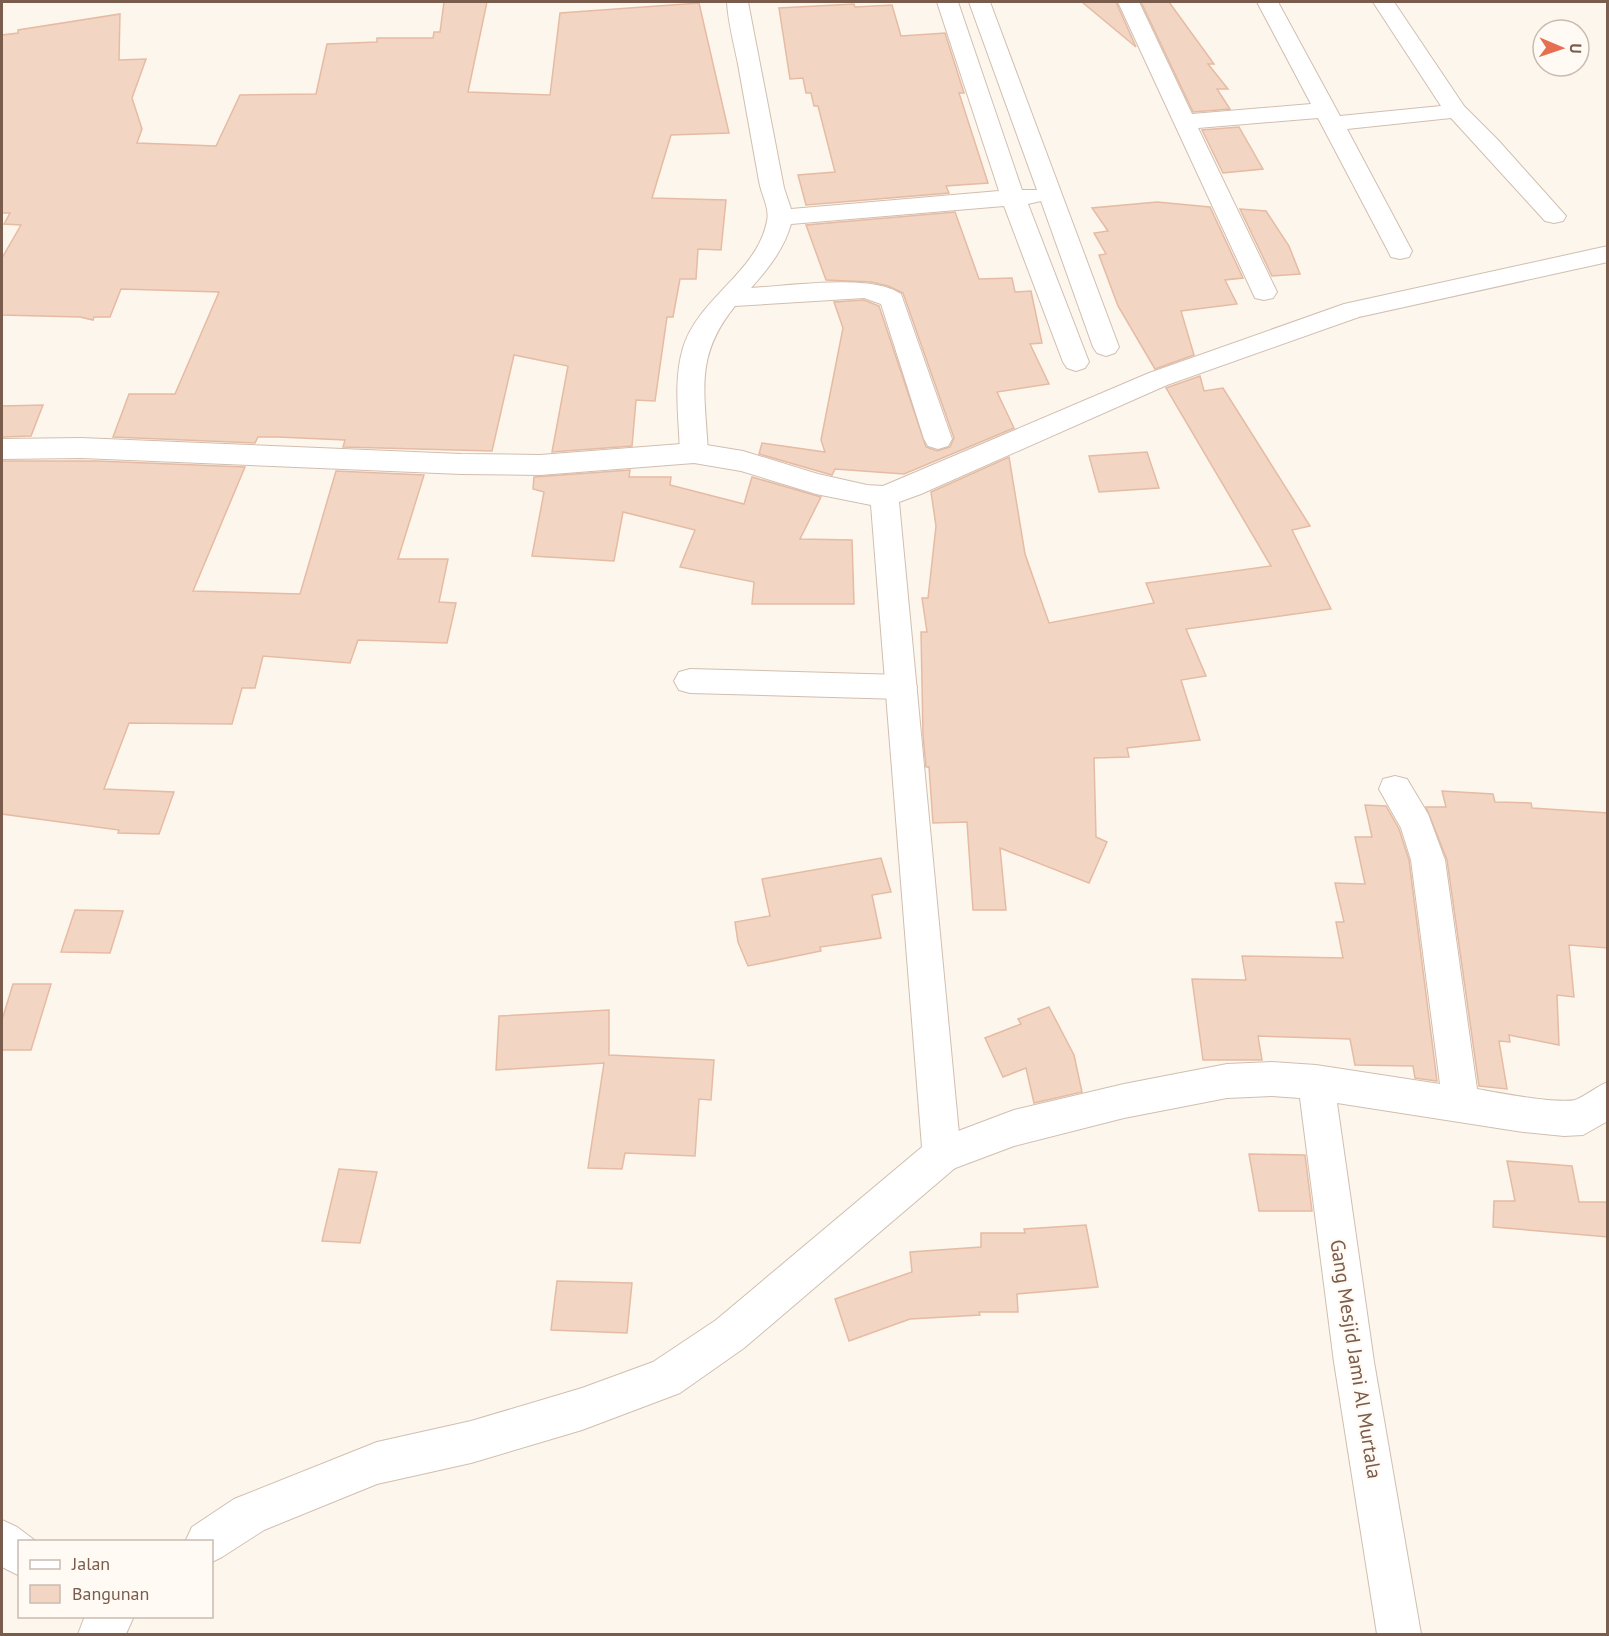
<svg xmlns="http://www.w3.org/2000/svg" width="1609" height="1636" font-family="'PT Sans',sans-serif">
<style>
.building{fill:#f3d5c3;stroke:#e6bba3;stroke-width:1.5}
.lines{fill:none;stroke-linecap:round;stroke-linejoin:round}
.minor-casing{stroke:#d1beb0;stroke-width:2}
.tertiary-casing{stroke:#d1beb0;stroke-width:2}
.minor{fill:#fff;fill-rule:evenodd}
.tertiary{fill:#fff;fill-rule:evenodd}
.labels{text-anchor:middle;stroke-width:4.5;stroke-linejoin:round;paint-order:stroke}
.near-street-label{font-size:20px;fill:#7a5c4d;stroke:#fffaf3}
</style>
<rect width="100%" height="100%" fill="#fdf6ec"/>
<g class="building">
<path d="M444,2H487L468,92L550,95L560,13L699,3L729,133L671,135L652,198L726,200L721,250L698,249L696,279H680L673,317H667L655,401L636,400L632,446L552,452L568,366L514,355L492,451L343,447L345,440L278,437H258L255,443L113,437L129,394H175L219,292L121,289L110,317H94L93,320L80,317L2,315V258L21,225L4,224L10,213H2V35L18,33V30L120,14L119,60L146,59L132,98L142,129L137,143L216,146L240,95L316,94L327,44L377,42V38H433L434,32H440Z"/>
<path d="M1082,2H1116L1136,47Z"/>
<path d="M1141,2H1169L1214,64H1208L1228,89H1217L1230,109L1193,112Z"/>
<path d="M854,4L855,7L892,5L901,36L945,33L964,93H959L988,183L946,186L949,193L806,205L798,175L835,172L818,106H814L811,93H806L803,78L790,79L779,8Z"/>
<path d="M1239,127L1263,169L1223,173L1202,130Z"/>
<path d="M1157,202L1210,207L1243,278L1225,280L1237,304L1181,311L1194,355L1155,369L1118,306L1099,255L1106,254L1094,233L1108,231L1092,208Z"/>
<path d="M1240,209L1266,211L1289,246L1300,274L1272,276Z"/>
<path d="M955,212L979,279L1012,278L1015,292L1031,291L1042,343L1030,344L1049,384L997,392L1014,428L904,474L835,469L832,475L759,454L762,443L825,452L821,440L843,328L834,302L864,300L879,306L926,447L937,451L950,447L954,438L903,293L888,286L871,282L826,280L806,225Z"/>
<path d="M1200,376L1204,391L1223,388L1310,526L1292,530L1331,609L1186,629L1206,676L1181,680L1200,740L1127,748L1129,757L1094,758L1096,837L1107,842L1089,883L1000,848L1006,910H973L967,822L933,823L929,767H926L923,735L921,632H927L922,598H928L936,526L931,492L1009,457L1025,554L1049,623L1154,603L1146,583L1271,566L1166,388Z"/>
<path d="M43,405L31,436L2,437V406Z"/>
<path d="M1147,452L1159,488L1099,492L1089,456Z"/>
<path d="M2,461H97L245,467L193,591L300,594L336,471L424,475L398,559H448L439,602L456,603L447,643L358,640L350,663L263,656L255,688H242L232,724L129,723L104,789L174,792L159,834L118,833L119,830L2,814Z"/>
<path d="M630,470L629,477H671L670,485L744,504L752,477L821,497L800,539L852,540L854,604H752L754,582L680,567L695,530L623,512L614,561L532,556L544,492L533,489L534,477Z"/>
<path d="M1442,791L1493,794L1495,802L1531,803L1532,808L1608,813V948L1569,945L1574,997L1557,995L1559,1045L1509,1035L1510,1042L1499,1041L1507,1089L1479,1086L1447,860L1426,807H1446Z"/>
<path d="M1365,805L1386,806L1399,829L1409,860L1437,1081L1415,1078L1413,1066L1355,1065L1350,1039L1258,1036L1262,1060H1203L1192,979L1246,980L1242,956L1343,958L1336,922H1344L1335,883L1365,884L1355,837H1372Z"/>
<path d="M881,858L891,892L872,895L881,938L820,947L821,951L748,966L738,942L735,922L770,916L762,879Z"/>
<path d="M75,910L123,911L110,953L61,952Z"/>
<path d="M13,984H51L31,1050H2V1020Z"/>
<path d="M1049,1007L1074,1055L1082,1092L1034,1103L1026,1068L1003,1077L985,1038L1021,1024L1018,1019Z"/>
<path d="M609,1010V1055L714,1060L711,1100L699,1099L695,1156L625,1153L622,1169L588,1168L604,1063L496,1070L499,1016Z"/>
<path d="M1249,1154L1305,1155L1312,1211H1259Z"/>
<path d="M1507,1161L1572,1166L1579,1202H1608V1237L1493,1227L1494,1201H1515Z"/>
<path d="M339,1169L377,1172L360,1243L322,1241Z"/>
<path d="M1086,1225L1098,1287L1017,1294L1018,1312H979L980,1315L910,1319L849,1341L835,1299L912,1272L910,1252L981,1247V1233H1025L1024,1229Z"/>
<path d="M557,1281L632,1283L627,1333L551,1330Z"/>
</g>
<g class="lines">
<g class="minor-casing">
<g id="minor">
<path d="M727,2H748L784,188L791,209L999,191L937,2H958L1022,190H1037L969,2H990L1119,347L1115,353L1106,356L1097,353L1093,347L1041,201L1028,204L1089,362L1085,368L1076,371L1067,368L1063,362L1004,206L791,224C784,249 768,269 751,288C789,286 871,273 901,294L952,439L948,446L938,449L928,446L924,439L881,304L864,298L735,306C694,356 705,392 708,453L704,460L694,463L684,460L680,453C679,419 673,381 683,348C698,298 757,273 767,221C770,208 761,194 759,181C752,142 745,103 738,64C734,44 728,22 727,2Z"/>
<path d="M1118,2H1139L1192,114L1311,104L1257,2H1278L1340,116L1441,106L1373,2H1394L1464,106L1498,140L1566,216L1563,221L1554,223L1545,221L1451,118L1347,129L1412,251L1409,257L1400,259L1391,257L1388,251L1318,118L1198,128L1277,292L1273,298L1264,300L1255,298Z"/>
<path d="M690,669L901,675L912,678L917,687L912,696L901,699L690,693L679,690L674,681L679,672Z"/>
<path d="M1395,776L1407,779L1428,814L1445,860L1477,1089C1499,1093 1555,1104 1575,1100C1584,1097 1597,1086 1608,1082V1121L1583,1135L1564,1136L1523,1132L1337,1103L1374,1362L1421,1634H1377L1334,1362L1300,1098L1272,1096L1227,1098L1124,1118L1014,1146L942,1173L929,1168L923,1155L929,1142L1014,1110L1124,1084L1227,1064L1272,1062L1316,1065L1440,1084L1411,860L1401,828L1379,789L1383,779Z"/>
<path d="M2,1520L17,1527L37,1542H20V1576L2,1567Z"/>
</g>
</g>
<g class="tertiary-casing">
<g id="tertiary">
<path d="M1608,246V262L1359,317L1167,385L921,494L899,502L961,1155L955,1168L744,1348L680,1393L582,1430L471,1463L377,1484L264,1530L222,1557L212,1562V1542H185L192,1527L234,1499L377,1442L471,1421L582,1388L653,1362L716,1320L922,1147L871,505L816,494L741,471L694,463L540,475L461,474L81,458L2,459V439L81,438L461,454L540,455L694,443L743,451L818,474L867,485L883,486L1149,373L1344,304Z"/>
<path d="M85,1616H134L126,1634H78Z"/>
</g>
</g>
<use href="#minor" class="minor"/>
<use href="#tertiary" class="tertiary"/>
</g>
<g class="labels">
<g class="near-street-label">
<text transform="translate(1356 1359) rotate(81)" y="7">Gang Mesjid Jami Al Murtala</text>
</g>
</g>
<rect width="1609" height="1636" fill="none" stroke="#7a5c4d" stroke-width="6"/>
<rect x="18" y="1540" width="195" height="78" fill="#fffaf3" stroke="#cabbb1" stroke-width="1.5"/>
<rect x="30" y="1560" width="30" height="9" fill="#ffffff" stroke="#cabbb1" stroke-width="1.5"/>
<text x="72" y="1570" font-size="18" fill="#7a5c4d">Jalan</text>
<rect x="30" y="1585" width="30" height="18" fill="#f3d5c3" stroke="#cabbb1" stroke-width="1.5"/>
<text x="72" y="1600" font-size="18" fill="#7a5c4d">Bangunan</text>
<g transform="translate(1561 48) rotate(92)"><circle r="28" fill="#fffaf3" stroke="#cabbb1" stroke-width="1.5"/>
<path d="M0-4.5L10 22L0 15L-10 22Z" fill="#e76f51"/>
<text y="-9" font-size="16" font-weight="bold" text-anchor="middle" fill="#7a5c4d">U</text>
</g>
</svg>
